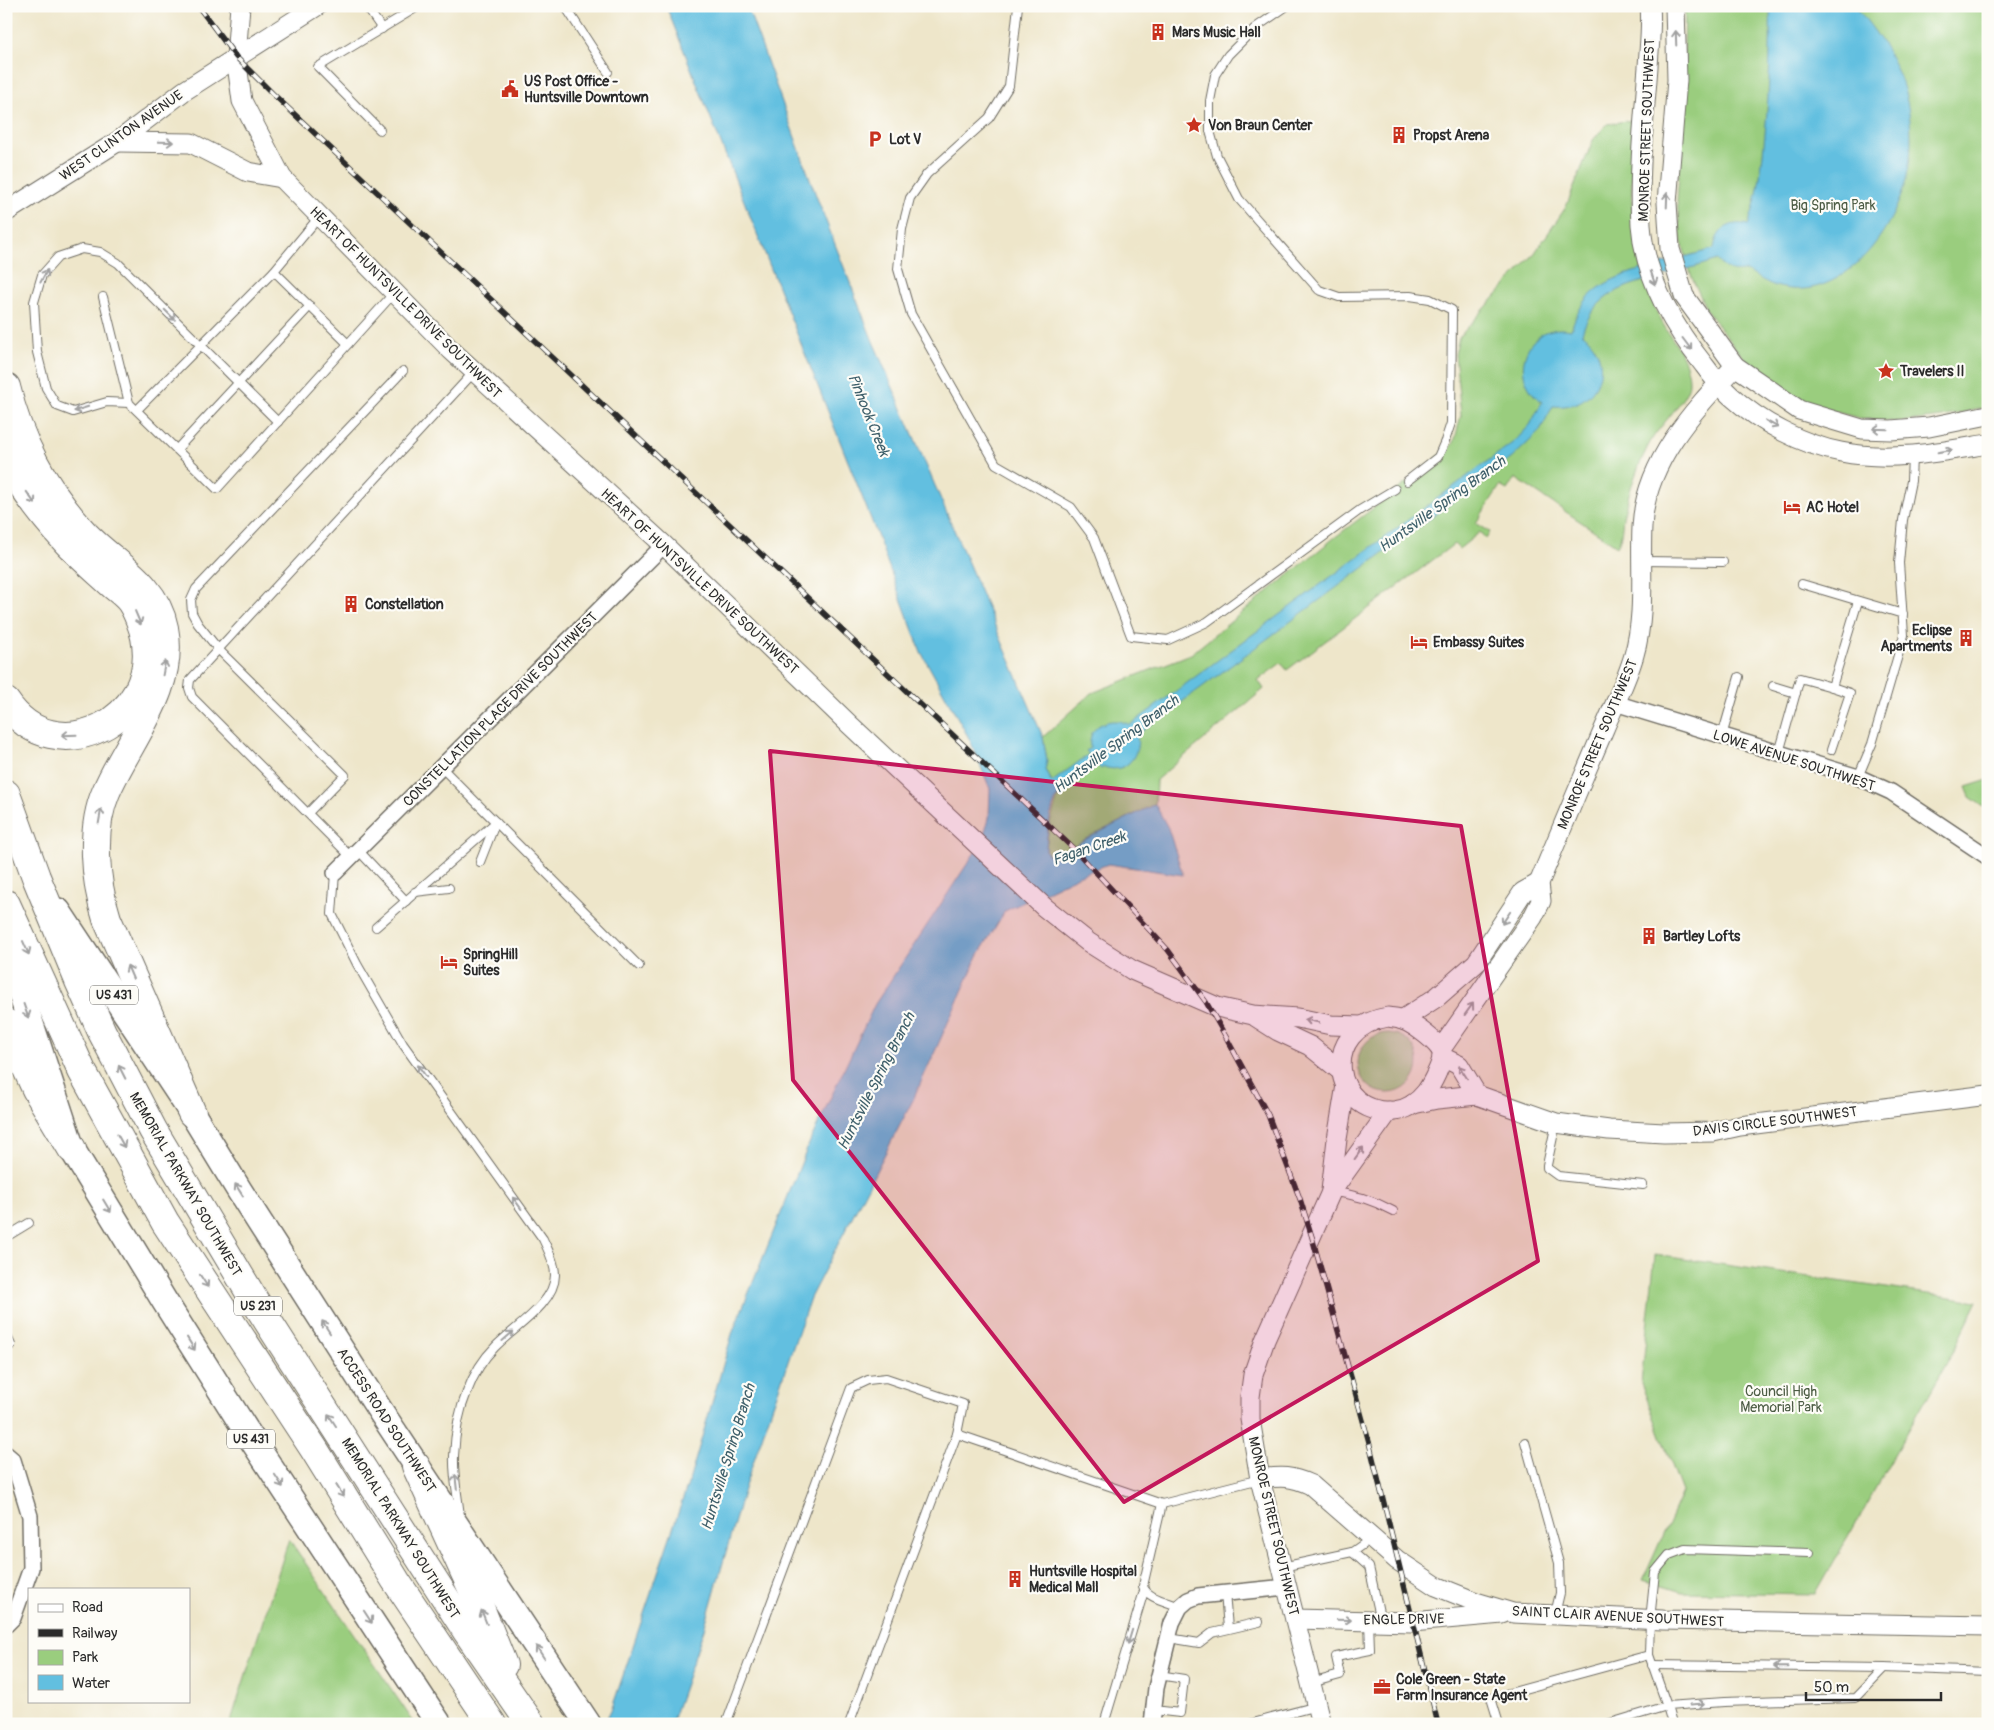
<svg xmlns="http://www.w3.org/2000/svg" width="1994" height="1730" font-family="Pangolin,sans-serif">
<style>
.green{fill:#9acd7e;stroke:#627c54}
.water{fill:#62bfe0;stroke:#467586}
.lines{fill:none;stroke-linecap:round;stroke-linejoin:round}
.service-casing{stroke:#6f6c63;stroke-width:10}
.minor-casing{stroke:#6f6c63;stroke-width:18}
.tertiary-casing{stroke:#6f6c63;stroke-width:21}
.trunk-casing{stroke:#6f6c63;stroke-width:28}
.motorway-casing{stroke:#6f6c63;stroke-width:30}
.service{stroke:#fff;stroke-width:8}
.minor{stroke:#fff;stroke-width:15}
.tertiary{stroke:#fff;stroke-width:19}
.trunk{stroke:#fff;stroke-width:25}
.motorway{stroke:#fff;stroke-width:28}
.rail-casing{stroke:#2b2b2b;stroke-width:5.5}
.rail{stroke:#fdfcf7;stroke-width:4;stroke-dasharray:11;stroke-linecap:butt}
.oneway{stroke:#a0a0a0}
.marked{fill:#c2185b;fill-opacity:0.2;stroke:#c2185b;stroke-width:4;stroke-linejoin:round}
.labels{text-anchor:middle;stroke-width:4.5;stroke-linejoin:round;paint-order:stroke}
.shield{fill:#fdfcf7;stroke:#6a6a68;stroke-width:1}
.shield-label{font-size:12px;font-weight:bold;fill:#2b2b2b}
.poi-label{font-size:14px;font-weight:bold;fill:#2b2b2b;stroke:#fdfcf7;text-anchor:start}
.street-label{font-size:14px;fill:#2b2b2b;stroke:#fdfcf7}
.park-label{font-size:14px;fill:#4c5c44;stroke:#fdfcf7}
.water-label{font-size:15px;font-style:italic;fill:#3e5f6a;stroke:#fdfcf7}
</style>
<rect width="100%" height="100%" fill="#fdfcf7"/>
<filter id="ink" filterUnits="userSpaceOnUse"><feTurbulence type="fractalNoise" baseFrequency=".02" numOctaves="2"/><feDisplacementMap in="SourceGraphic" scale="10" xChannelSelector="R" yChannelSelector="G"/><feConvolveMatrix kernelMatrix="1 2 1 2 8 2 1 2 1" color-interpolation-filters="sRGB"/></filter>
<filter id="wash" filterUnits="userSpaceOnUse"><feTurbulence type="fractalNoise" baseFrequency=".0096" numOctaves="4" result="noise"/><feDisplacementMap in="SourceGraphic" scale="20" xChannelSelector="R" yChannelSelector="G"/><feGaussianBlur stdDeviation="1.12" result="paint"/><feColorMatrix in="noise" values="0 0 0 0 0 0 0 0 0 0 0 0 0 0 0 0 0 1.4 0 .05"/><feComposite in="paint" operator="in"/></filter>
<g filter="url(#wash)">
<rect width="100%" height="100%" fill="#eee6ca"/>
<g class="green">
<path d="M1685,6H1988V407L1942,417L1899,422L1863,419L1825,409L1798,399L1753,367L1737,350L1708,313L1692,278L1681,239L1677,200L1683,120Z"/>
<path d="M1638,119C1627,190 1629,245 1657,312C1667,336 1690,356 1689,383C1689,397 1660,426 1652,439C1639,462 1630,488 1624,513C1621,525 1623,536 1617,546L1515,478L1507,490L1500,486L1476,523L1490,532L1486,539L1480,532L1459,549L1454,544L1287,670L1281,663L1258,680L1264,689L1156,780L1155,804L1082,841L1060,856L1051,858L1046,851C1047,830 1052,813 1060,793L1045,770L1047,760L1043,737L1092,693L1191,654L1334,538L1417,475L1454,443L1461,415L1455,354L1459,337L1534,254L1566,207L1593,140L1607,124Z"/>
<path d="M1988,780V810L1970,797L1966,787Z"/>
<circle cx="1388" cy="1063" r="30"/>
<path d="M1655,1255L1978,1301L1952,1354L1815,1594L1682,1592L1643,1580L1682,1492L1641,1383Z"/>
<path d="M289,1539L415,1724H230Z"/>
</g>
<path class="water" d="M666,6H747L817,198L872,339L1043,737L1047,760L1045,770L1052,782L1089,754L1086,751L1090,748C1087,724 1112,715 1130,725L1515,441L1530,425L1542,402C1506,376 1526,321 1571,330C1584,286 1614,277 1654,266C1674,260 1694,254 1714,249C1716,230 1730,220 1748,225C1759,196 1762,164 1765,134C1769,91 1771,49 1770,6H1855C1884,41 1905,73 1910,120C1912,141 1911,163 1905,183C1891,234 1844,299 1784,288C1771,286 1761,279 1750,273C1741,267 1732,279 1717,260C1699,266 1680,271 1662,276C1625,286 1595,293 1582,333C1618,361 1598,411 1553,406L1539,432L1512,458L1137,735C1141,755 1126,775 1104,767L1101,769L1097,765C1089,772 1064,786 1059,794C1049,810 1047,833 1046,851L1051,858L1060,856L1082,841L1155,804L1168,828L1183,875L1108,864L1078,876L1005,911L978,956L913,1100L810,1298L744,1489L704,1629L671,1724H604L612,1708L690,1478L732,1334L811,1139L875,1004L981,843L989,818L990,789L970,740L921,652L871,519Z"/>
</g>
<g filter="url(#ink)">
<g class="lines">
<g class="service-casing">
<g id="service">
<path d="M366,6L382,29"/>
<path d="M565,6L608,72"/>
<path d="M1018,6L1009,86L989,118L927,174L910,198L902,229L898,269L911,314L996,464L1071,507L1094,538L1131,636L1168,640L1207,622L1360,510L1395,489"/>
<path d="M1287,6L1255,28L1228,55L1215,75L1210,101V131L1217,156L1239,199L1319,290L1339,297L1410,296L1430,299L1452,310L1451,423L1445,441L1438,457L1407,481"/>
<path d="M380,130L318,67L419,6"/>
<path d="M274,271L348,344"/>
<path d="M103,297L129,403L217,489L394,293"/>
<path d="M129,403L107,402L73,412L57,406L46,388L37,352L34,302L42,275L58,257L82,249L100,252L118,263L278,422"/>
<path d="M137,410L274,271L319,217"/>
<path d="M177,449L310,306"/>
<path d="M1642,561L1723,562"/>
<path d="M1802,584L1903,614"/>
<path d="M1773,686L1796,693"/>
<path d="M1722,736L1739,677"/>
<path d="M1831,750L1850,693L1832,687"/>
<path d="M1779,753L1800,678L1832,687L1858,601"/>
<path d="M441,767L639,966"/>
<path d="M1858,777L1872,744L1904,635L1899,563L1903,520L1911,481L1912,456"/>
<path d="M308,813L345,775L219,650L198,624L192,613L191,600L196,589L403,371"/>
<path d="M358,850L406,901"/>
<path d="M351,857L192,697L189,688L190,680L474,372"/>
<path d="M480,862L495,824"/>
<path d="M335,873L332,914L357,964L403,1044L543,1239C548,1250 555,1263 555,1275C555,1304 513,1328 495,1347C483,1359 473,1376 467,1392C459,1411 455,1435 454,1456C453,1475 458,1497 460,1516"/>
<path d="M415,892L449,888"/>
<path d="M376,927L496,822"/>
<path d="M1556,1123L1547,1165V1168L1558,1176L1643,1185"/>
<path d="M1333,1192C1355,1194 1373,1200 1393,1211"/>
<path d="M6,1237L29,1223"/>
<path d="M6,1334L11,1345L6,1348"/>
<path d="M1525,1442L1559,1563L1560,1593L1555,1614"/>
<path d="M1352,1552L1369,1567L1381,1621"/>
<path d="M1282,1567L1352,1552L1372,1538"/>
<path d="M1225,1593L1228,1628"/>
<path d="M1180,1607C1169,1602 1146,1598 1143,1586L1162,1504L1260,1479"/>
<path d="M1169,1638L1199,1643L1212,1633L1259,1622"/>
<path d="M1649,1655L1650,1620L1655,1572L1669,1555L1685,1549L1809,1553"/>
<path d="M1652,1665L1884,1668L1855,1698L1724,1702L1667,1706L1672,1724"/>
<path d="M1884,1668L1988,1672"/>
<path d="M1311,1683L1340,1675L1336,1657L1370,1650L1369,1620"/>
<path d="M1154,1710L1180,1713L1184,1679L1159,1675"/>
<path d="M726,1724L851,1388L868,1380L886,1378L963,1404L957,1434"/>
<path d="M849,1724L957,1434L1162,1504"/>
<path d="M1104,1724L1144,1591"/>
<path d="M1249,1724L1317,1706"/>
<path d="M1499,1724L1491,1698L1649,1655L1667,1706L1607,1724"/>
</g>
</g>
<g class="minor-casing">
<g id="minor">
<path d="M1615,703L1858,777L1891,792L1988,857"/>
<path d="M335,873L664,545"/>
<path d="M6,1454L13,1460L30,1516L31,1568L13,1618L6,1625"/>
<path d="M1152,1724L1156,1688L1172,1623L1180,1607L1188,1600L1198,1596L1287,1587"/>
</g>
</g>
<g class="tertiary-casing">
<g id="tertiary">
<path d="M240,6L236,57L242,101L282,178L451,350L664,545L850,725L1044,907L1088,942L1132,970L1217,1007L1253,1015L1298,1018L1331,1025L1361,1026"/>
<path d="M1650,6C1652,26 1649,47 1648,67C1644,119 1638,173 1641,225C1645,278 1672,325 1704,365C1712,376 1721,387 1731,396C1761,423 1803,445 1841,452C1891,462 1939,452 1988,444"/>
<path d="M1675,6L1677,80L1667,203L1670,249L1684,296L1735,366L1799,410L1862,429L1891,430L1929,427L1988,415"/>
<path d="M117,142L191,143L248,172L282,178"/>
<path d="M6,212L117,142L184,91L317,6"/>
<path d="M1256,1017L1278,1031L1310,1046L1341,1071"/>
<path d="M1388,1017C1393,1018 1398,1018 1403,1020C1413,1024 1441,1043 1442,1054C1443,1063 1431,1085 1426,1092C1418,1102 1407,1110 1394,1111C1332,1116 1318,1028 1388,1017Z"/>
<path d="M1402,1020L1437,997L1476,963L1523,892L1539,883"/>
<path d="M1441,1049L1533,917L1541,901L1539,883C1560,832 1582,780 1604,729C1614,705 1627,680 1634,655C1646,614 1640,569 1642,527C1645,462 1693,411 1735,366"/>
<path d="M1442,1057L1459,1065L1477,1095"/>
<path d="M1413,1104L1437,1099L1477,1095L1556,1123L1609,1130L1664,1133L1713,1132L1740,1126L1988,1095"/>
<path d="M1331,1191L1337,1139L1346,1085"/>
<path d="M1260,1479C1282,1476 1291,1476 1311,1485L1397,1560L1436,1586L1476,1602L1513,1613L1663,1620L1988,1626"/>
<path d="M1295,1619L1412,1622L1502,1614"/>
<path d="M1321,1724L1260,1479L1250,1419V1397L1253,1375L1265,1340L1331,1192L1389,1111"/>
</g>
</g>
<g class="trunk-casing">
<g id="trunk">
<path d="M58,911L192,1113L239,1190L381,1412L588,1724"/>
<path d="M6,948L72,1149L165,1302L247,1432L439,1724"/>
</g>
</g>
<g class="motorway-casing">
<g id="motorway">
<path d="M6,387C18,439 45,490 81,530C110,563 155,581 164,628C176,689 128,740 106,792C90,829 95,882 107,919L192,1113"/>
<path d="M6,456C21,488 43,516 67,542C82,558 99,572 114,586C120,591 127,596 131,602C137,611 143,627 145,637C162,719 55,775 6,702"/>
<path d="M6,794L36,877L79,981L102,1032L153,1130L253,1298L466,1630L531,1724"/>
<path d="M6,904L82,1071L165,1222L314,1449L396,1581L492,1724"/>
<path d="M6,1023L36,1089L72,1149"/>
<path d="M416,1466L475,1595L503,1665"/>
</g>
</g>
<use href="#service" class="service"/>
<use href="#minor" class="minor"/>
<use href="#tertiary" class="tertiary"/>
<use href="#trunk" class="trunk"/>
<use href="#motorway" class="motorway"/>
<g class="rail-casing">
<path id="rail" d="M198,6L236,57L272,93L1077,852L1168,950L1206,1002L1226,1037L1268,1115L1300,1199L1312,1237L1369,1442L1438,1724"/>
</g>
<use href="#rail" class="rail"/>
</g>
<defs><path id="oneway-shaft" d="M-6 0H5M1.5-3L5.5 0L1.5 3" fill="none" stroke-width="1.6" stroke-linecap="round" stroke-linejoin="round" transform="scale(1.25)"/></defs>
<g class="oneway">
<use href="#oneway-shaft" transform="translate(1676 38) rotate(-92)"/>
<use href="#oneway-shaft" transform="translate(166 142) rotate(1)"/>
<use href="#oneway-shaft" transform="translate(1667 200) rotate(-88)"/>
<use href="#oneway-shaft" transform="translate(44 276) rotate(-61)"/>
<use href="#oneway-shaft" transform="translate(1653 278) rotate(72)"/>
<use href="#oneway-shaft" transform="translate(170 315) rotate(45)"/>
<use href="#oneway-shaft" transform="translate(1687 344) rotate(53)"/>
<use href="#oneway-shaft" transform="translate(81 409) rotate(163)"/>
<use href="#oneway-shaft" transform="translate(1772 424) rotate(29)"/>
<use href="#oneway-shaft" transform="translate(1880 429) rotate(-178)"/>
<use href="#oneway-shaft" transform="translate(1945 451) rotate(-10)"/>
<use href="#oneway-shaft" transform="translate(31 498) rotate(55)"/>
<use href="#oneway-shaft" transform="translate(138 618) rotate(67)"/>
<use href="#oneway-shaft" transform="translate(164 668) rotate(-79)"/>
<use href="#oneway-shaft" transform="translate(69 735) rotate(178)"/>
<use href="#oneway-shaft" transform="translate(100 816) rotate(-80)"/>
<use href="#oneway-shaft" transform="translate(1506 918) rotate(124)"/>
<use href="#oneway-shaft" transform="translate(26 948) rotate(66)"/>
<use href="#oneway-shaft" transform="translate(130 972) rotate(-113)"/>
<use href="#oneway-shaft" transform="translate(1469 1009) rotate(-54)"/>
<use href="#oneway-shaft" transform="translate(26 1011) rotate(71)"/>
<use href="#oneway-shaft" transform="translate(1312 1021) rotate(-168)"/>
<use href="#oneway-shaft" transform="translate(422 1071) rotate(-125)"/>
<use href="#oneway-shaft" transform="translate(122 1072) rotate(-117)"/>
<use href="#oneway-shaft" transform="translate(1463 1072) rotate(-123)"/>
<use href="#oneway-shaft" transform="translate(121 1141) rotate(61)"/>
<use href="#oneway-shaft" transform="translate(1359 1153) rotate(-54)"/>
<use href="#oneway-shaft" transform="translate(239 1190) rotate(-122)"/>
<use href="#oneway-shaft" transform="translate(517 1203) rotate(-126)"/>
<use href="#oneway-shaft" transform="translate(107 1206) rotate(59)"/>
<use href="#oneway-shaft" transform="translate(204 1281) rotate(57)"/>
<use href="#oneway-shaft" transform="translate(326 1327) rotate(-123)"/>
<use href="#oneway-shaft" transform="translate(508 1336) rotate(-41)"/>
<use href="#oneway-shaft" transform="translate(191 1344) rotate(58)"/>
<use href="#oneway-shaft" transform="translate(332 1420) rotate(-123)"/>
<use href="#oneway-shaft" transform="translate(279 1481) rotate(57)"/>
<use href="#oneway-shaft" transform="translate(456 1482) rotate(-96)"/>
<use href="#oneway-shaft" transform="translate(340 1491) rotate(58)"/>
<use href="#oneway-shaft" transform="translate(368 1617) rotate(57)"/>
<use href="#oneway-shaft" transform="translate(484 1617) rotate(-112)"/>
<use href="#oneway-shaft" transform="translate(1344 1620) rotate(1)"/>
<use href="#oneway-shaft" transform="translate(1130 1637) rotate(107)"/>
<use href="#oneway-shaft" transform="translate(540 1652) rotate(-123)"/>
<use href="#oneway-shaft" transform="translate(1781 1667) rotate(-179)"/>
<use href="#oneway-shaft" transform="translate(1698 1704) rotate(-4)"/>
</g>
</g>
<path class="marked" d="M770,751L1461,826L1538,1261L1124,1502L793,1080Z"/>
<defs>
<g id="building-bare" transform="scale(1.35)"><path d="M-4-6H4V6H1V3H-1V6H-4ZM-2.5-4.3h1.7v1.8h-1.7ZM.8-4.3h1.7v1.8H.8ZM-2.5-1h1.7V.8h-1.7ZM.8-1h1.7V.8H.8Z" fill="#c8321e" stroke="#fdfcf7" stroke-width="2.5" paint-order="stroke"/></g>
<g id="civic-bare" transform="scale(1.35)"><path d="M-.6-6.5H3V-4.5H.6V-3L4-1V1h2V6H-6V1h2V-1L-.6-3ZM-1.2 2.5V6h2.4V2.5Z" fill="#c8321e" stroke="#fdfcf7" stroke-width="2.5" paint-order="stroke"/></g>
<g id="sight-bare" transform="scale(1.35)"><path d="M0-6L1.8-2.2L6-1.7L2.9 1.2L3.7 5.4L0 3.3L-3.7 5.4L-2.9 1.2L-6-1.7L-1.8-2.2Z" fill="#c8321e" stroke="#fdfcf7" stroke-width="2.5" paint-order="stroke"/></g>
<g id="parking-bare" transform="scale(1.35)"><path d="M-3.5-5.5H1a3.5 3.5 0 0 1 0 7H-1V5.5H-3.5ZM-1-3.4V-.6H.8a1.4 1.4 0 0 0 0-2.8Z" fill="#c8321e" stroke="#fdfcf7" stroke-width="2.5" paint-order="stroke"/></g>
<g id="hotel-bare" transform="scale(1.35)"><path d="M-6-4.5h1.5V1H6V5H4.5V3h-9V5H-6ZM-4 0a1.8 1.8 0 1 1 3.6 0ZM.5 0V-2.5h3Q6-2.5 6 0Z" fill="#c8321e" stroke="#fdfcf7" stroke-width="2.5" paint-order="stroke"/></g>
<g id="office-bare" transform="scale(1.35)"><path d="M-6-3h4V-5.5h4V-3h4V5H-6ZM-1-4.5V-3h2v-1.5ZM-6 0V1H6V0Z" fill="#c8321e" stroke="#fdfcf7" stroke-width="2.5" paint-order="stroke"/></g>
</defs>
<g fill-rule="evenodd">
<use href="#building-bare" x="1158" y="32"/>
<use href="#civic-bare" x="510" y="89"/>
<use href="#sight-bare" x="1194" y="125"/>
<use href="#building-bare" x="1399" y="135"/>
<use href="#parking-bare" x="875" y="139"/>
<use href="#sight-bare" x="1886" y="371"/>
<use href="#hotel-bare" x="1792" y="507"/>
<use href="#building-bare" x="351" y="604"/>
<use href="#building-bare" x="1966" y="638"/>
<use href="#hotel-bare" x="1419" y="642"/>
<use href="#building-bare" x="1649" y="936"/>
<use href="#hotel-bare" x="449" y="962"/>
<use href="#building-bare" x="1015" y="1579"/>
<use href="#office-bare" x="1382" y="1687"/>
</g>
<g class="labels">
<g class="shield">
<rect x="90" y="985.5" width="48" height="19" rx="4"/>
<rect x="234" y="1296.5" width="48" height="19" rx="4"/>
<rect x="227" y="1429.5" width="48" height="19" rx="4"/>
</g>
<g class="shield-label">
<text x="114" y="999">US 431</text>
<text x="258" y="1310">US 231</text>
<text x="251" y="1443">US 431</text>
</g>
<g class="poi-label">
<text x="1172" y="37">Mars Music Hall</text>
<text x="524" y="86">US Post Office -<tspan x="524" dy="16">Huntsville Downtown</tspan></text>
<text x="1208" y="130">Von Braun Center</text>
<text x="1413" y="140">Propst Arena</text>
<text x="889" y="144">Lot V</text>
<text x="1900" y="376">Travelers II</text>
<text x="1806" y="512">AC Hotel</text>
<text x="365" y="609">Constellation</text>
<text x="1952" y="635" text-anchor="end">Eclipse<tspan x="1952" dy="16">Apartments</tspan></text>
<text x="1433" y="647">Embassy Suites</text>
<text x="1663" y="941">Bartley Lofts</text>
<text x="463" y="959">SpringHill<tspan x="463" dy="16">Suites</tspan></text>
<text x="1029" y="1576">Huntsville Hospital<tspan x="1029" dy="16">Medical Mall</tspan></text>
<text x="1396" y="1684">Cole Green - State<tspan x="1396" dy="16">Farm Insurance Agent</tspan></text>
</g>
<g class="street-label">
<text transform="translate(1646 130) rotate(-88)" y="5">MONROE STREET SOUTHWEST</text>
<text transform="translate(121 135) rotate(-35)" y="5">WEST CLINTON AVENUE</text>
<text transform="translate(406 302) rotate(45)" y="5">HEART OF HUNTSVILLE DRIVE SOUTHWEST</text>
<text transform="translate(700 581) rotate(43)" y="5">HEART OF HUNTSVILLE DRIVE SOUTHWEST</text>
<text transform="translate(500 709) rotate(-45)" y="5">CONSTELLATION PLACE DRIVE SOUTHWEST</text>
<text transform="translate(1597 744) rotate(-67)" y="5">MONROE STREET SOUTHWEST</text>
<text transform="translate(1794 760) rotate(18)" y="5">LOWE AVENUE SOUTHWEST</text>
<text transform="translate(1775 1121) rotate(-7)" y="5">DAVIS CIRCLE SOUTHWEST</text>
<text transform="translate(186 1184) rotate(60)" y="5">MEMORIAL PARKWAY SOUTHWEST</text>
<text transform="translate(387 1420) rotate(57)" y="5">ACCESS ROAD SOUTHWEST</text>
<text transform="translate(1274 1526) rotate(77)" y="5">MONROE STREET SOUTHWEST</text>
<text transform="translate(401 1528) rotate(58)" y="5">MEMORIAL PARKWAY SOUTHWEST</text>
<text transform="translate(1618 1616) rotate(3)" y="5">SAINT CLAIR AVENUE SOUTHWEST</text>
<text transform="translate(1404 1619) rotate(-1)" y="5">ENGLE DRIVE</text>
</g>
<g class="park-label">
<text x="1833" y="210">Big Spring Park</text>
<text x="1781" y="1396">Council High<tspan x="1781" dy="16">Memorial Park</tspan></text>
</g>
<g class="water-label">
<text transform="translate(869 415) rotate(68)" y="5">Pinhook Creek</text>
<text transform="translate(1442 504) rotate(-36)" y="5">Huntsville Spring Branch</text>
<text transform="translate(1116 744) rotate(-37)" y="5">Huntsville Spring Branch</text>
<text transform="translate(1089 848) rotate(-19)" y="5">Fagan Creek</text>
<text transform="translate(876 1081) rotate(-63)" y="5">Huntsville Spring Branch</text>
<text transform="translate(728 1457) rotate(-73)" y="5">Huntsville Spring Branch</text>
</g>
</g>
<rect width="1994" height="1730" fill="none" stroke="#fdfcf7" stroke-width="25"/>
<rect x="28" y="1588" width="162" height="115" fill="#fdfcf7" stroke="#a9a8a5"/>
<rect x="38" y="1604" width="25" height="8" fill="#ffffff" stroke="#a9a8a5"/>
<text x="72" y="1612" font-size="15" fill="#2b2b2b">Road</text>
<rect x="38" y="1629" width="25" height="8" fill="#2b2b2b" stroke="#a9a8a5"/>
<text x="72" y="1638" font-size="15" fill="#2b2b2b">Railway</text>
<rect x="38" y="1650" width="25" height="15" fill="#9acd7e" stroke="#a9a8a5"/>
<text x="72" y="1662" font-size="15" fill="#2b2b2b">Park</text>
<rect x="38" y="1675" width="25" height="15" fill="#62bfe0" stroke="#a9a8a5"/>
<text x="72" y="1688" font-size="15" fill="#2b2b2b">Water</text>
<path d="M1806 1692v8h135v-8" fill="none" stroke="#2b2b2b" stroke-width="2.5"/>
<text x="1814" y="1692" font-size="15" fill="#2b2b2b" stroke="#fdfcf7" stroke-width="4" paint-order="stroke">50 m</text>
</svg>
